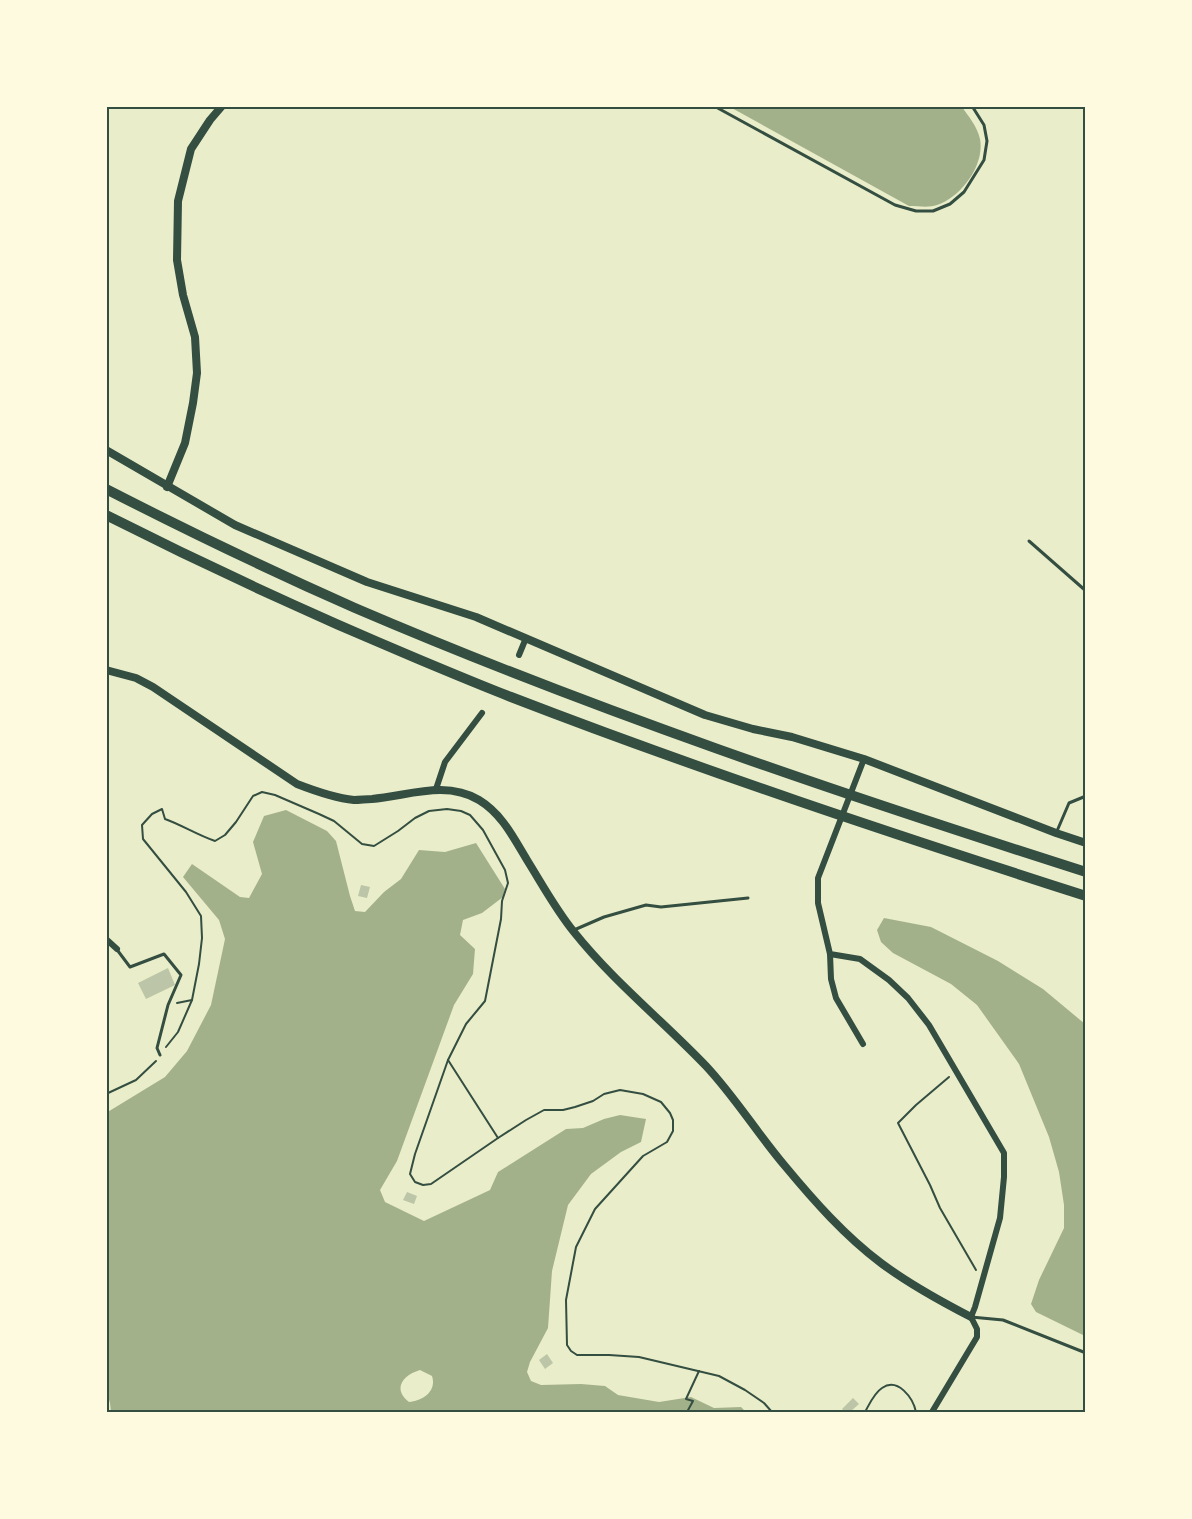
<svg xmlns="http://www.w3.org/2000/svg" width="1192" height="1519" font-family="Ubuntu,sans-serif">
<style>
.water{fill:#a3b18a;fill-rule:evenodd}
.building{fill:#bcc5a7}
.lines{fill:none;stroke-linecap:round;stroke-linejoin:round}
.path{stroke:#344e41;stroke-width:2}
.service{stroke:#344e41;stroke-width:3}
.minor{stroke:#344e41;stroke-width:6}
.tertiary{stroke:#344e41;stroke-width:8}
.motorway{stroke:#344e41;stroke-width:10}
.neatline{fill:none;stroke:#344e41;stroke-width:2}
</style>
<rect width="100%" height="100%" fill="#e9edc9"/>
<g class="water">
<path d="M730,107H962C969,117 977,126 980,139C985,165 961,197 937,205C929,208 918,206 909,206Z"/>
<path d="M286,810L327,831L336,841L350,896L355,911L365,912L384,892L401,879L419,850L445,852L476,843L505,889L503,897L482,913L463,920L460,935L475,949L473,974L454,1005L397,1161L380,1190L385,1202L424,1221L490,1190L498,1172L566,1129L583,1128L604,1119L620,1115L646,1119L641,1142L621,1152L591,1174L568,1205L552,1271L548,1328L530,1362L527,1372L531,1381L541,1385L581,1384L605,1386L618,1395L659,1402L691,1397L714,1408L741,1407L746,1412H111L110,1403L106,1389V1113L165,1077L187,1051L211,1005L225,939L219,920L183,877L192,864L240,897L249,898L262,874L253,842L264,816ZM420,1370L432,1376C437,1391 423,1401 409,1402C392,1389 403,1375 420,1370Z"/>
<path d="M884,918L931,927L998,961L1043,989L1085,1024V1336L1036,1312L1031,1304L1039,1280L1064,1228V1205L1059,1172L1049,1137L1019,1064L977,1005L951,984L893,953L881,942L877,930Z"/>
</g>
<g class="building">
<path d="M361,885L370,887L367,898L358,896Z"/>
<path d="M168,968L175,985L146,999L138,983Z"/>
<path d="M407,1192L417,1196L414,1204L403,1200Z"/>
<path d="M547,1354L553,1363L545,1369L539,1360Z"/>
<path d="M853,1398L859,1404L850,1412H845L842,1409Z"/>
</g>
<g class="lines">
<g class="path">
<path d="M177,1003L192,1000"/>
<path d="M166,1047L178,1032L192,1000L199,964L202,938L201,916L186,892L143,839L142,825L152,814L162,809L165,819C182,825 197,835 215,841L225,835L236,822L253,796L262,792L275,795L319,814L334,821L362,844L374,846L398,831L415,818L429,811L447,809L461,811L470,815L483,830L505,870L508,883L502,901L501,919L485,1001L466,1024L448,1060L415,1154L410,1174L415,1182L423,1185L431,1184L498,1138L526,1120L544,1110H563L575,1107L593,1101L604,1094L620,1090L643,1094L661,1102L670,1113L673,1120V1131L667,1142L643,1156L595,1209L576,1247L566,1300L567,1345L571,1351L577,1355H609L639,1357L719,1376L745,1390L764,1403L772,1412"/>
<path d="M448,1060L498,1138"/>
<path d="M949,1077L916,1105L898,1123L930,1185L940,1208L976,1270"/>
<path d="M106,1094L136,1080L156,1061"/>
<path d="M687,1412L693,1401L686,1399L699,1371"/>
<path d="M865,1412C869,1405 874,1393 882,1388C898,1377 913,1398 916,1412"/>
</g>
<g class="service">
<path d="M714,106L895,205L916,211H933L950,204L964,192L984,160L987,141L984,125L972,106"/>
<path d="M1029,541L1086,591"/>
<path d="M1057,831L1069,803L1086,796"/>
<path d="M574,930L604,917L646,905L661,907L748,898"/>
<path d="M118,951L130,967L164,954L181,975L168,1005L157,1048L160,1055"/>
<path d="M971,1317L1003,1320L1086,1353"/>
</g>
<g class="minor">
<path d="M519,655L526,638"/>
<path d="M864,759L818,878V903L830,954L860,959L889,980L908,998L929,1025L1004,1153V1177L1000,1218L975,1307L971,1317L977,1329V1337L932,1412"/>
<path d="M436,789L445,762L482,713"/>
<path d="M106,939L117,949"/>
<path d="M830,954L831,979L836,998L863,1044"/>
</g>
<g class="tertiary">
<path d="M106,450L235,525L367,582L476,617L705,715L753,729L792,737L864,759L1056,833L1086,843"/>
<path d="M167,487L185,443L193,403L197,373L195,337L183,295L177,260L178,201L191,149L210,120L222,106"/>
<path d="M106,670L136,678L153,687L297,784C315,791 334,798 354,800C360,800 366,799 372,799C408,796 445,780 479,800C502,814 513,837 527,860C542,884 556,910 574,932C613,981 663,1021 706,1066C735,1097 757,1133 785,1166C814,1201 845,1236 881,1263C909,1284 940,1301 971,1317"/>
</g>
<g class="motorway">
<path d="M106,489C188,531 271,571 355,608C593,710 838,793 1086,872"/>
<path d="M106,515C209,567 313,615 418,659C449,672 480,685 511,697C700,770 893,834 1086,896"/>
</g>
</g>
<rect width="1192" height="1519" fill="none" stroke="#fefae0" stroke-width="216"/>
<rect x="108" y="108" width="976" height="1303" class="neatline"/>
</svg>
